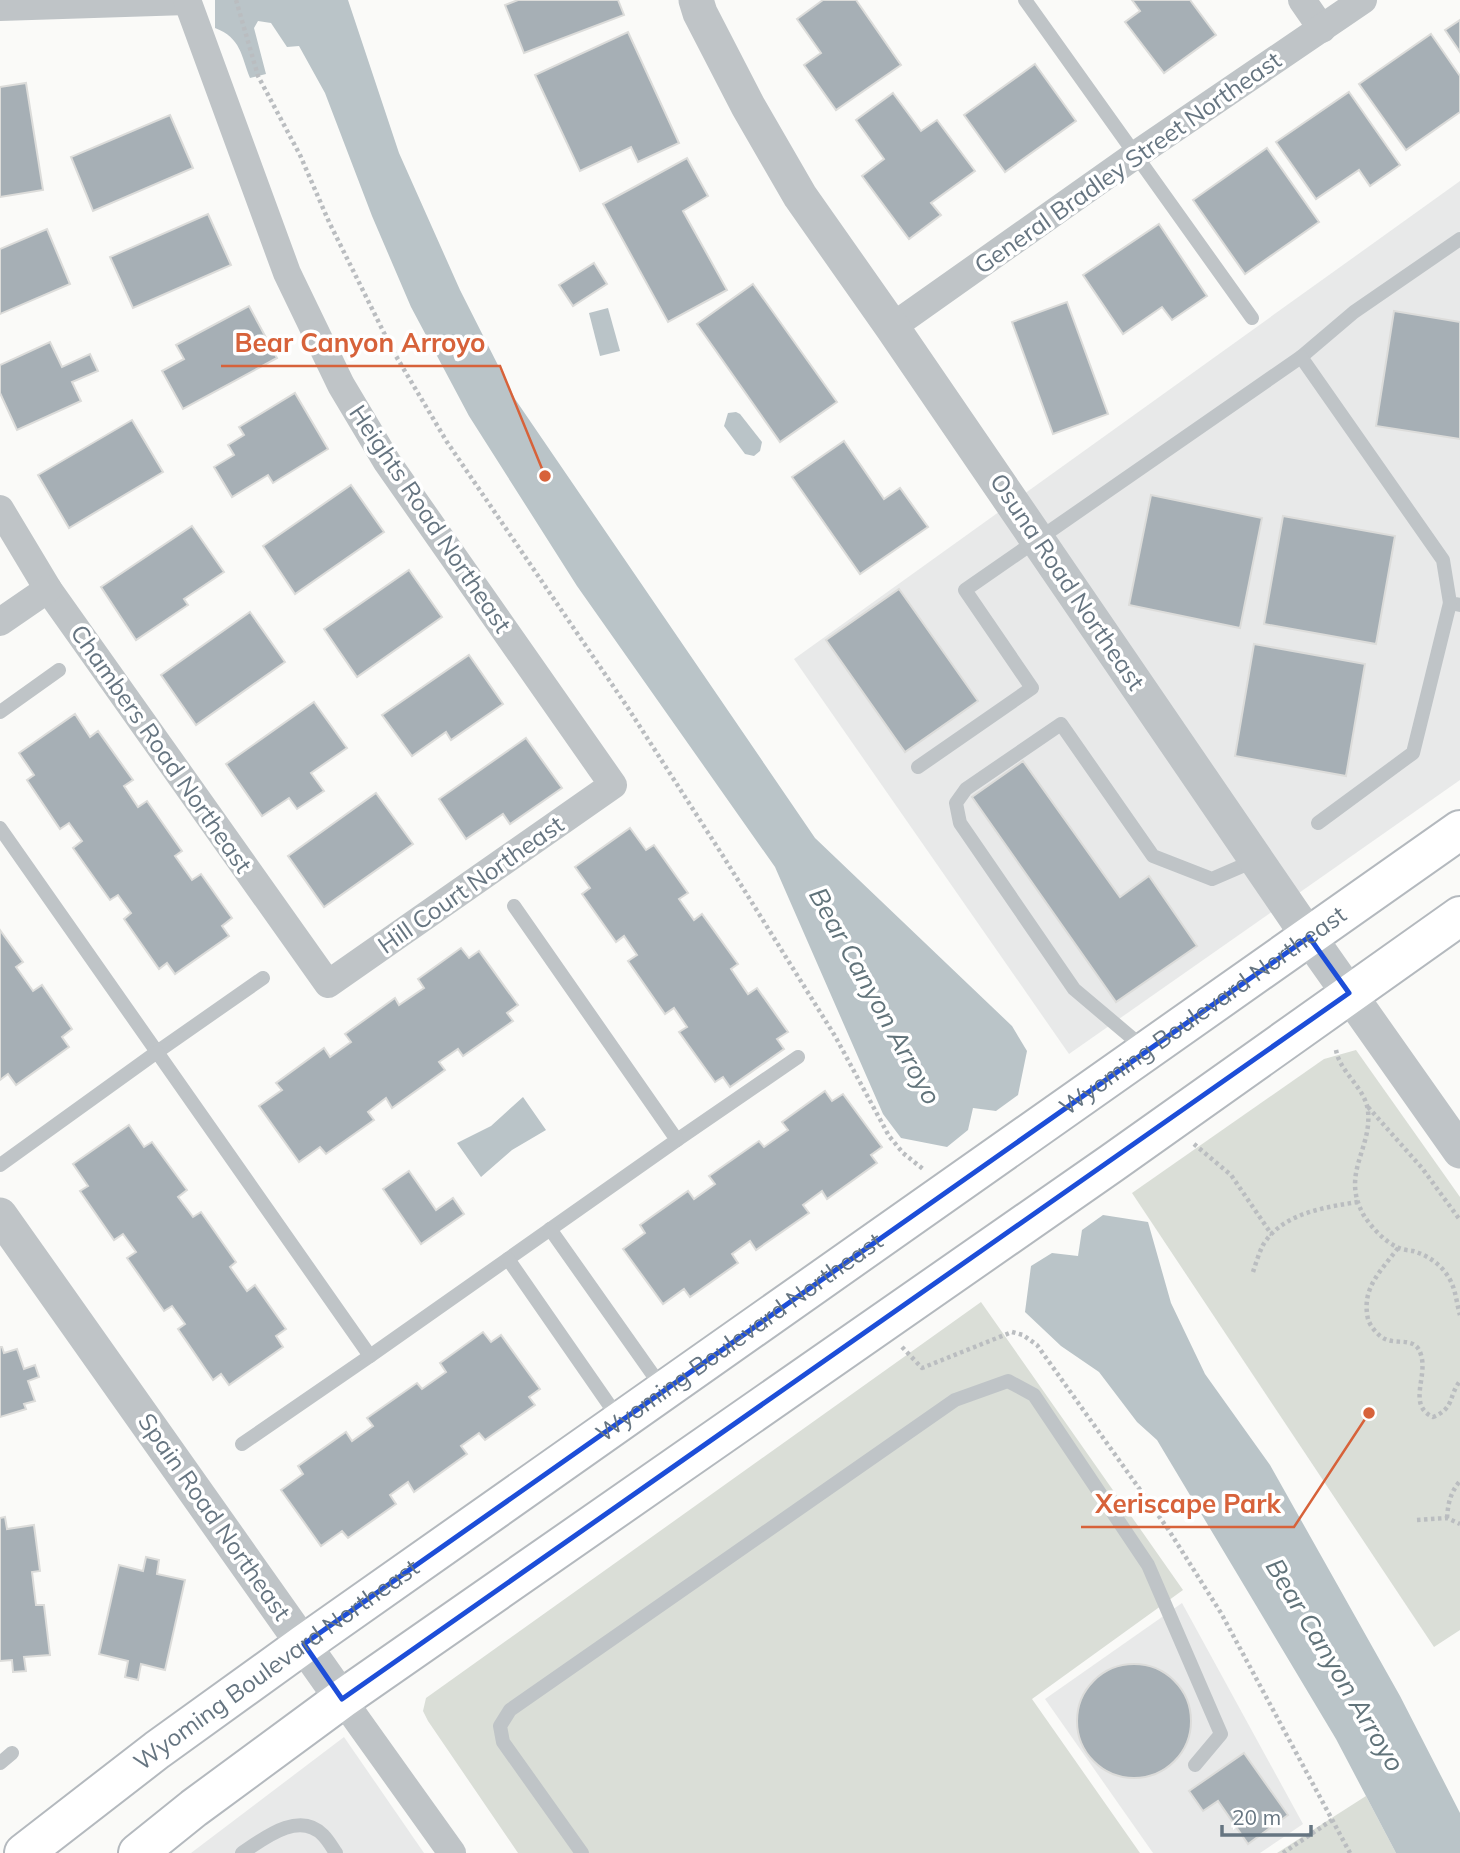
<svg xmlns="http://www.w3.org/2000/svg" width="1460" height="1853" font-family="Mulish,sans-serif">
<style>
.built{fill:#e8e9e9}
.green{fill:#daded7}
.water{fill:#bac4c8}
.building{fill:#a6afb5;stroke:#dcdcda;stroke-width:2}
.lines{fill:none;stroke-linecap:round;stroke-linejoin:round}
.secondary-casing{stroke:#b4b9be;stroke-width:42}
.path{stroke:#babdc0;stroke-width:4.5;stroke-dasharray:3.5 3.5;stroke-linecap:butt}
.service{stroke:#bfc4c7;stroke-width:14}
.minor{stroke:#bfc4c7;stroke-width:28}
.tertiary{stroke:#bfc4c7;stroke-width:35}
.secondary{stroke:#fff;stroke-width:38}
.marked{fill:none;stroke:#1d4ed8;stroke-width:5;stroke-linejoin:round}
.labels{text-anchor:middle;stroke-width:7;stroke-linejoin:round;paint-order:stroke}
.street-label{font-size:24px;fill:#667581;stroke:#fff}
.water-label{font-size:26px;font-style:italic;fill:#61737a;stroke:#fff}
.leader{fill:none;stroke:#d7623a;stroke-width:2.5}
.callout-dot{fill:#d7623a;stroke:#fff;stroke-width:2.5}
.callout-label{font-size:26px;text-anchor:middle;font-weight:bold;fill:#d7623a;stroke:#fff;stroke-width:7;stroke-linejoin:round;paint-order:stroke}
</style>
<rect width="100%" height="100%" fill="#fafaf8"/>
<g class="built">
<path d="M1460,181V780L1069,1054L794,659Z"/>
<path d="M1182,1603L1303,1824L1260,1853H1153L1045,1699Z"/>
<path d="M344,1737L424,1853H191Z"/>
</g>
<g class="green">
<path d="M1356,1050L1460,1197V1630L1434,1647L1132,1193L1324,1059Z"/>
<path d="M981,1302L1183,1590L1032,1699L1140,1853H518L428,1721L423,1711L426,1698Z"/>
<path d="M1366,1796L1396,1853H1277Z"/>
</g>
<g class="water">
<path d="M215,0H348L399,153L460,290L515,399L815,838L1012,1026L1027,1051L1018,1095L996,1111L973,1108L968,1130L947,1147L901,1138L883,1114L775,867L577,586L469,416L411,307L372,216L325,93L299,46L287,47L271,23L258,21L254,28L266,74L250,78C241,55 241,38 215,28Z"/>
<path d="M608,308L620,351L600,356L589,313Z"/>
<path d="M736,412L740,414L762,442L760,451L754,456L745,454L724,426L728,413Z"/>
<path d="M523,1097L546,1130L512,1150L481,1177L457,1143L491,1126Z"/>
<path d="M1103,1215L1148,1222L1171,1303L1205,1374L1270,1465L1400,1696L1460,1813V1853H1396L1336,1739L1157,1440L1137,1422L1099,1372L1061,1346L1025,1312L1031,1266L1052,1253L1078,1256L1082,1230Z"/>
</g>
<g class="building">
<path d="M518,0H618L624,15L524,53L505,5Z"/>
<path d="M823,0H856L901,65L836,110L804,65L821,53L797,19Z"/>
<path d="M1132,0H1190L1216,35L1164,73L1125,22L1140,11Z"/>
<path d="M1460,20V52L1445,30Z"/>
<path d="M628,32L679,143L638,162L631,147L580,171L535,75Z"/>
<path d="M1431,34L1460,76V112L1406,150L1359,84Z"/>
<path d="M1035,64L1076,121L1005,172L964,115Z"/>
<path d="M26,83L43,190L0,197V87Z"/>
<path d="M1349,92L1400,165L1370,186L1359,170L1316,199L1276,142Z"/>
<path d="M893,93L921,131L937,120L975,171L931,203L941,215L909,239L862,176L884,159L856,120Z"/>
<path d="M170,115L193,168L93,211L71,157Z"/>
<path d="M1267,148L1319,222L1245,274L1193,200Z"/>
<path d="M687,158L708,196L683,211L727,290L668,322L603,204Z"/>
<path d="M208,214L231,265L133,308L110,257Z"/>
<path d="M1159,224L1207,296L1172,320L1162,307L1123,334L1083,275Z"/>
<path d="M47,229L70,284L0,314V249Z"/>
<path d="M594,263L607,284L573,306L559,285Z"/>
<path d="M753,284L837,402L780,442L697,324Z"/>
<path d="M1067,302L1108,414L1053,434L1012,322Z"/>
<path d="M249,306L277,358L183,409L162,371L184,359L176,345Z"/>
<path d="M1394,311L1460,322V439L1376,426Z"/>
<path d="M50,342L62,367L90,354L98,371L72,382L81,401L17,430L0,393V365Z"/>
<path d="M295,393L328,449L273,483L268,475L232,497L214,467L234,455L228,445L244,435L239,427Z"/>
<path d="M132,420L163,472L69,528L38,475Z"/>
<path d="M844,441L884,499L900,488L928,527L860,574L792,477Z"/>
<path d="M351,485L384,532L295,594L263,546Z"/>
<path d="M1151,495L1262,518L1240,628L1129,605Z"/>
<path d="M1283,516L1395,536L1376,644L1264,624Z"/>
<path d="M192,526L224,572L184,599L188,605L136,640L101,587Z"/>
<path d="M409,570L442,617L357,677L324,629Z"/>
<path d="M899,589L978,701L905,752L826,640Z"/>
<path d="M250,612L285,662L196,725L161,675Z"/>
<path d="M1254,644L1365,664L1346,776L1235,756Z"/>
<path d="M469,655L503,704L451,740L446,732L412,756L382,715Z"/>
<path d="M314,702L347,748L311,773L324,791L297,809L289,798L262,816L226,764Z"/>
<path d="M75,714L90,737L98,731L133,780L124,786L138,807L147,801L182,851L175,856L192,880L201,874L232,918L222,926L229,936L175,974L167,963L159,969L124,919L131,913L118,895L110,900L73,848L82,841L69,823L60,829L27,780L34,775L19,753Z"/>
<path d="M526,738L562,788L510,824L503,814L466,839L439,799Z"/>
<path d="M1023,761L1120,897L1149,876L1197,946L1116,1002L972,797Z"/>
<path d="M376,793L413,844L324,907L288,856Z"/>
<path d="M630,828L646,850L654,845L688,893L679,899L694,920L702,914L738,964L731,969L748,994L757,988L788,1032L777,1039L784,1049L730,1087L723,1077L715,1082L679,1032L687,1027L674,1008L665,1014L628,961L637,955L624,936L616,942L582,894L590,888L575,867Z"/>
<path d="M0,930L23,962L16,967L33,991L42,985L72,1029L62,1037L69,1047L16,1085L8,1074L0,1080Z"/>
<path d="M461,948L469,958L479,951L518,1005L507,1013L513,1021L463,1056L458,1049L439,1062L445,1070L392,1108L386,1098L368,1112L374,1120L326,1154L320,1147L299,1162L259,1106L282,1090L276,1083L324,1048L330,1057L351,1042L345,1034L395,998L399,1005L424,988L418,979Z"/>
<path d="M825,1091L832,1101L843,1094L882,1147L871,1155L877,1163L827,1199L822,1191L803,1205L809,1213L756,1250L750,1241L732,1254L738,1263L690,1297L684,1289L663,1304L623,1249L645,1233L640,1225L688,1191L694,1199L715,1184L709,1176L759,1141L764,1147L788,1130L782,1122Z"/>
<path d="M129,1125L144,1147L152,1142L187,1190L178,1197L193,1217L201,1212L236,1262L230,1267L247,1291L255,1285L286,1329L276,1336L283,1347L229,1385L221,1374L213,1380L178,1329L185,1324L172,1306L164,1311L127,1258L136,1252L123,1234L114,1240L80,1191L88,1186L73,1164Z"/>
<path d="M409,1171L436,1210L453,1198L464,1214L421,1244L383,1189Z"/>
<path d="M483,1332L491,1342L501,1335L540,1389L529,1397L535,1405L485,1440L479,1433L461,1446L467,1454L414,1492L408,1482L390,1495L396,1504L348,1538L342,1531L321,1546L281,1490L303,1474L298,1466L346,1432L352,1441L373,1426L367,1418L417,1383L422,1389L446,1372L440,1363Z"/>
<path d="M0,1347H2L4,1353L17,1349L24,1369L35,1365L39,1377L28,1381L35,1401L24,1404L26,1409L0,1417Z"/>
<path d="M5,1517L7,1529L34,1525L40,1571L32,1572L36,1605H44L50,1655L24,1657L26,1671L13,1672L12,1660L0,1661V1518Z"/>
<path d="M146,1557L159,1560L157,1574L185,1580L165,1670L141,1664L138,1680L125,1677L128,1661L99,1654L119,1565L143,1571Z"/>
<circle cx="1134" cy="1721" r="57"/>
<path d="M1244,1753L1288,1815L1248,1844L1218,1801L1203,1811L1189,1791Z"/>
</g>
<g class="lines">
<g class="secondary-casing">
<g id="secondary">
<path id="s1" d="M24,1853L157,1750L304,1644L1460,830"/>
<path d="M138,1853L194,1808L342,1699L1112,1163L1460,916"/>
</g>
</g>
<g class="path">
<path d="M236,0L258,76L300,155L329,222L393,351L447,442L626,705L723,856L835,1036L889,1136L903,1153L923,1169"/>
<path d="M1336,1050C1340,1073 1365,1087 1368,1111C1372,1149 1341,1173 1363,1214C1371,1227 1384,1241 1397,1247C1402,1250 1408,1250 1413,1251C1430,1256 1445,1267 1452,1284C1456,1293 1457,1305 1460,1315"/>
<path d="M1368,1107L1422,1168L1460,1220"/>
<path d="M1194,1144L1231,1175L1272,1235"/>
<path d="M1398,1248C1381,1271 1361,1288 1368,1319C1370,1326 1378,1336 1385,1339C1398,1345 1416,1336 1421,1355C1428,1377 1407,1405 1433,1417C1455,1408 1448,1397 1460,1381"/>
<path d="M1253,1272C1256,1263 1259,1253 1263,1245C1282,1213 1326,1207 1358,1202"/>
<path d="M902,1347L922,1368L1012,1332L1023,1335L1037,1345L1168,1529L1221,1613L1350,1853"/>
<path d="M1447,1518C1448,1504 1450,1493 1460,1481"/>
<path d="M1417,1520L1447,1518L1460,1524"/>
<path d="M1283,1853L1332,1820"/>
</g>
<g class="service">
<path d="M1025,0L1252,318"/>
<path d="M1301,357L1354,312L1460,239"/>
<path d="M0,712L59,670"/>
<path d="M918,767L1032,688L965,590L1301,357L1443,560L1450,603L1460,605"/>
<path d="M1318,823L1413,753L1450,603"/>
<path d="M0,828L157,1052L263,978"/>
<path d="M1145,1049L1074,989L960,823L956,803L966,789L1061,724L1153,856L1212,879L1256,860"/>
<path d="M677,1140L798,1057"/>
<path d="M0,1165L157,1052L370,1356L677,1140L514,906"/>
<path d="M550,1229L663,1389"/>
<path d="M508,1259L619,1419"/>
<path d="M242,1444L370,1356"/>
<path d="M0,1763L12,1753"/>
<path d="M242,1853C263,1839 299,1810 323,1835C328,1840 332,1847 336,1853"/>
<path d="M582,1853L503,1742L500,1726L510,1710L955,1400L1008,1381L1034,1395L1148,1565L1221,1734L1195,1765"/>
</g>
<g class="minor">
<path d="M1302,0L1322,29"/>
<path d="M0,7L187,1"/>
<path d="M892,327L1134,156L1363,0"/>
<path d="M0,509L48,589L328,984L613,785L387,462L341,385L287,273L187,0"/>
<path d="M0,622L48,589"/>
<path d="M342,1699L452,1853"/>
</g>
<g class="tertiary">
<path d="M696,0L700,13L748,106L800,196L892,327L1309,937L1460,1151"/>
<path d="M0,1215L342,1699"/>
</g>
<use href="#secondary" class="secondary"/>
</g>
<path class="marked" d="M1309,937L1349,993L342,1699L304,1644Z"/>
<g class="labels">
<g class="street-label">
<text transform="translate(1128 163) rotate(-35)" y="8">General Bradley Street Northeast</text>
<text transform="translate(430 519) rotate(56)" y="8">Heights Road Northeast</text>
<text transform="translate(1067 582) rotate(56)" y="8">Osuna Road Northeast</text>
<text transform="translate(161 749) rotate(55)" y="8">Chambers Road Northeast</text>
<text transform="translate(471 885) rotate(-35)" y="8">Hill Court Northeast</text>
<text dy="8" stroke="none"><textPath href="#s1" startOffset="1449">Wyoming Boulevard Northeast</textPath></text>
<text dy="8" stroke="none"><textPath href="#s1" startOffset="882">Wyoming Boulevard Northeast</textPath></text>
<text transform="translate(214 1517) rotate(55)" y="8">Spain Road Northeast</text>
<text dy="8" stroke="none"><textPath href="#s1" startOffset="315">Wyoming Boulevard Northeast</textPath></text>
</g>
<g class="water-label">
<text transform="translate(875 996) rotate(61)" y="9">Bear Canyon Arroyo</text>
<text transform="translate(1335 1665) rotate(59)" y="9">Bear Canyon Arroyo</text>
</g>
</g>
<path class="leader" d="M545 476L500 366H221M1369 1413L1294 1527H1081"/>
<g class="callout-dot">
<circle cx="545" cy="476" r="7"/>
<circle cx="1369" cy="1413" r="7"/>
</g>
<g class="callout-label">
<text x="360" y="352">Bear Canyon Arroyo</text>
<text x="1188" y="1513">Xeriscape Park</text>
</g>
<path d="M1222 1825v10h89v-10" fill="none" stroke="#667581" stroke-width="3.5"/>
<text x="1232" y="1825" font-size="21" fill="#667581" stroke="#ffffff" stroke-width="5" paint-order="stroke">20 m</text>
</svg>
